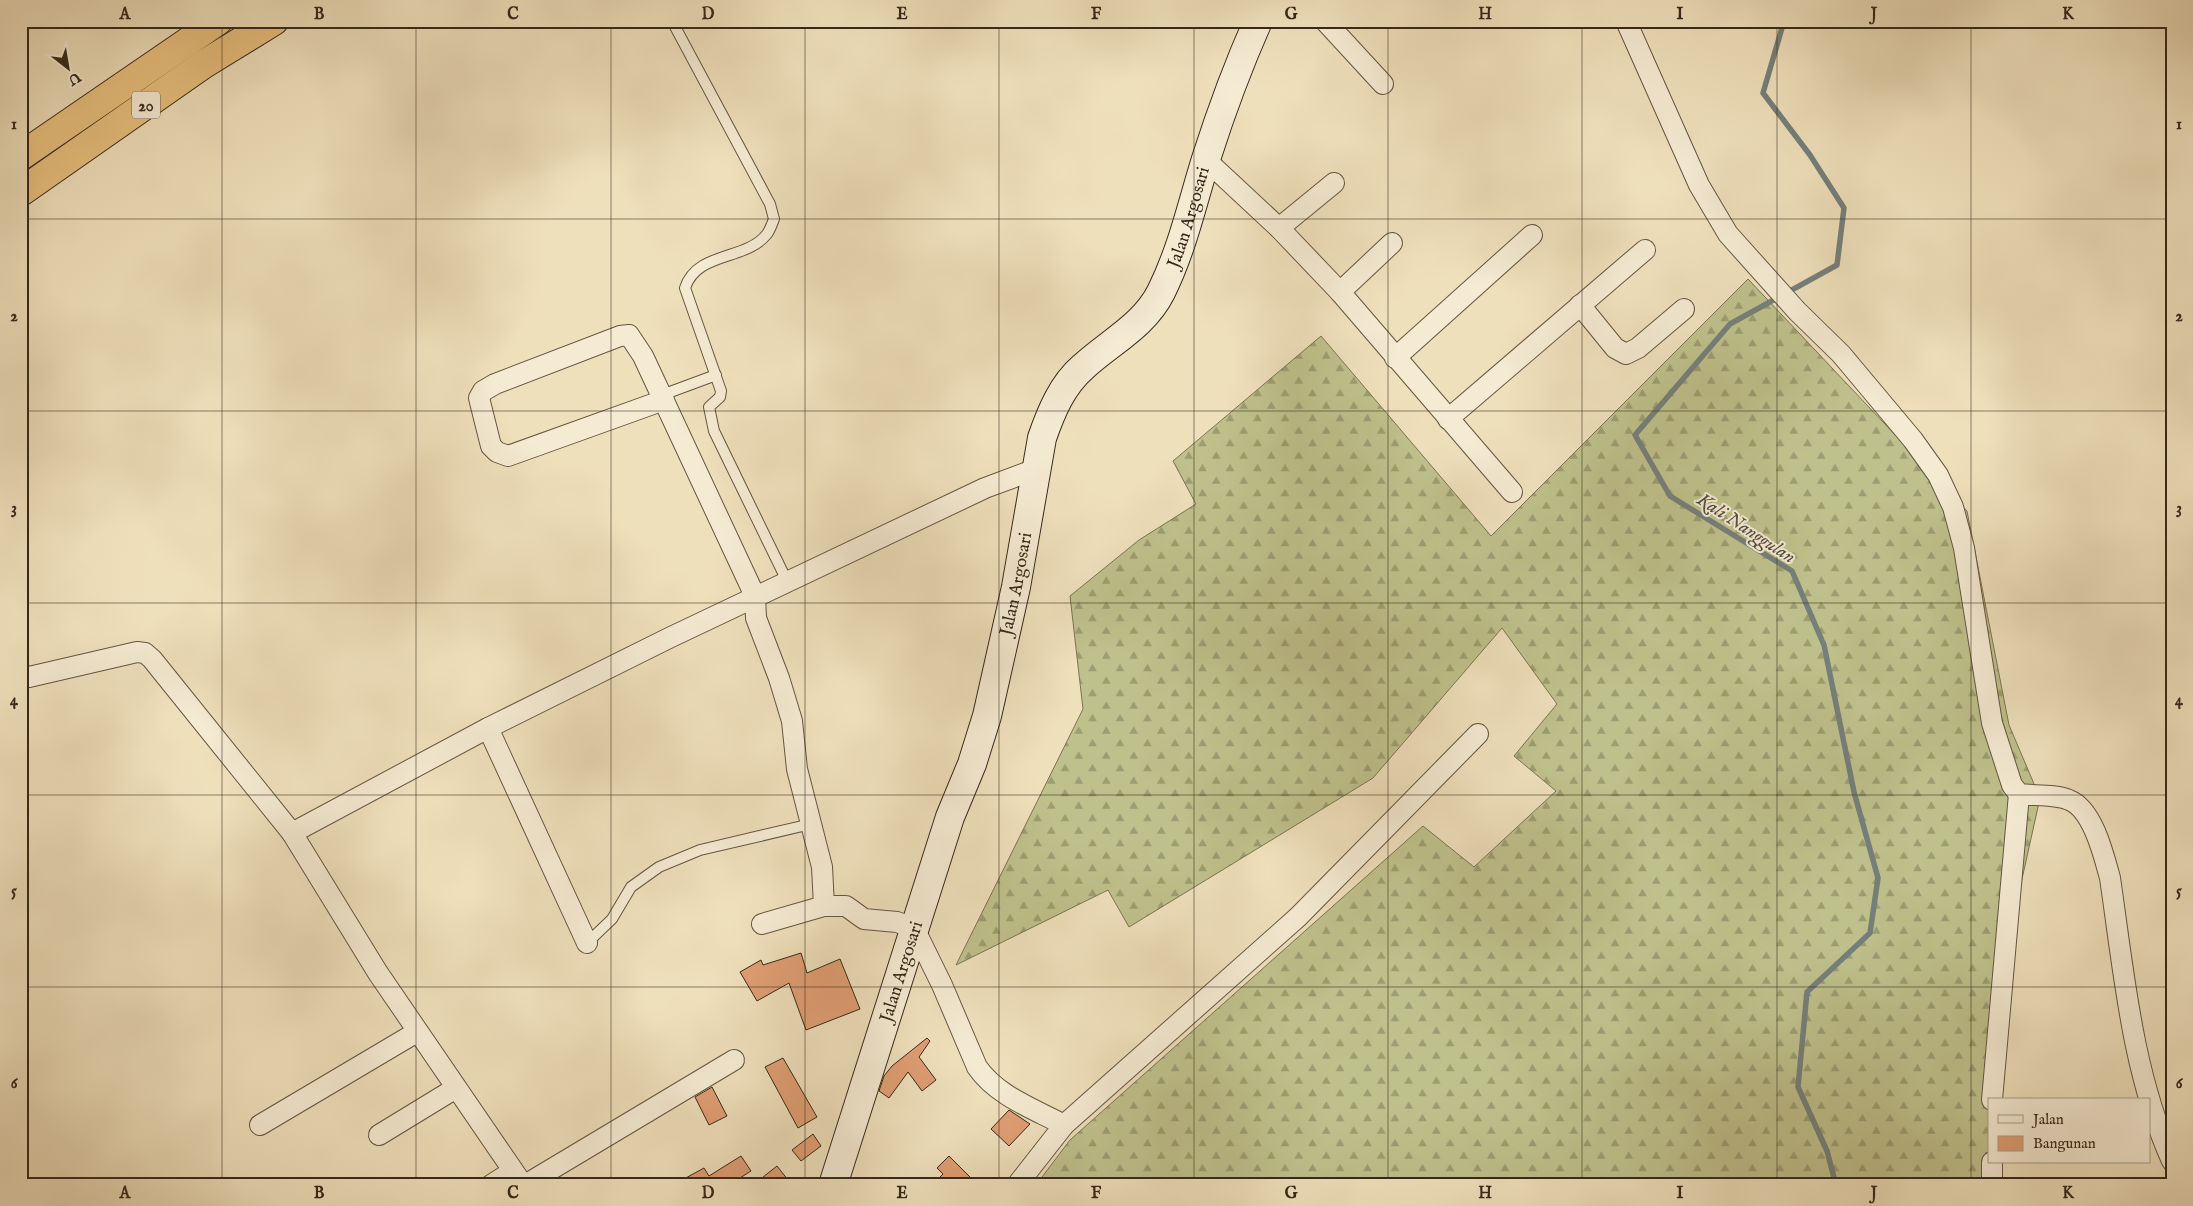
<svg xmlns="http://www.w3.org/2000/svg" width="2193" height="1206" font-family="'IM FELL English',serif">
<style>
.forest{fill:url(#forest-firs);stroke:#7a7453}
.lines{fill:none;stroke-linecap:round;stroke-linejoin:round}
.stream{stroke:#75807b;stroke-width:5.5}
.building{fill:#e09e73;stroke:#35281a}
.lane-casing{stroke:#645642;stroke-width:12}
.street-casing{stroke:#645642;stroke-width:22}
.secondary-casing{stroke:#35281a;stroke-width:30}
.highway-casing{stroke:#35281a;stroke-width:30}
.lane{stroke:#f5ebd3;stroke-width:10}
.street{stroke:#f5ebd3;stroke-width:20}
.secondary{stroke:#f5ebd3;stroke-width:28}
.highway{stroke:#e8c07e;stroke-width:28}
.grid{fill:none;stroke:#35281a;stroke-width:1;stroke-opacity:0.55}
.labels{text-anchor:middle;stroke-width:4;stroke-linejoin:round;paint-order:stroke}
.shield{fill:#f5ebd3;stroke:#6f6252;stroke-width:1}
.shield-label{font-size:16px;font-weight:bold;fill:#35281a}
.street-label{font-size:18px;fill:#35281a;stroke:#f5ebd3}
.water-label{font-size:19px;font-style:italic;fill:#504c42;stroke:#f5ebd3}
.neatline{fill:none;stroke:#35281a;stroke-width:2}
.grid-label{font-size:16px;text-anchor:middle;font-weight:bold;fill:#35281a}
</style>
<defs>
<pattern id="forest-firs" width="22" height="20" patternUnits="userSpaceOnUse" patternTransform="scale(1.25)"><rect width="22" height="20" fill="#bfc18c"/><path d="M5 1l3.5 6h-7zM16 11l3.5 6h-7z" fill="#9c9d72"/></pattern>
</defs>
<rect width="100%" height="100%" fill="#efe0bc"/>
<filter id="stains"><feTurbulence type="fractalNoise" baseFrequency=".004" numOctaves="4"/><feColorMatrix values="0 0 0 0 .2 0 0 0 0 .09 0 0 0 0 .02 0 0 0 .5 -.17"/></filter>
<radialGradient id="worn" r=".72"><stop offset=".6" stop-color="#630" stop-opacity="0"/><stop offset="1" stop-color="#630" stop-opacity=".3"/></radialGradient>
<path class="forest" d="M1748,279L1967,511L2009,725L2040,798L2010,933L1989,1100V1162L1997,1185H1036L1070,1140L1423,826L1474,867L1556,791L1514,756L1557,704L1502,628L1373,778L1129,927L1108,890L956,965L1083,709L1070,596L1139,540L1196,504L1173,461L1321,336L1491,536Z"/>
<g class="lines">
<path class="stream" d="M1784,21L1763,93L1810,155L1844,208L1837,265L1730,324L1635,435L1670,496L1792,571L1824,645L1854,792L1878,878L1870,933L1807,992L1798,1087L1827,1151L1836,1185"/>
</g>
<g class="building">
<path d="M801,953L807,973L840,959L860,1009L806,1030L789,983L757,1001L740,972L761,960L763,965Z"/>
<path d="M927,1038L930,1041L919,1057L936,1080L922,1091L908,1072L889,1098L879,1091L884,1076L892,1066Z"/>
<path d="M783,1058L817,1117L798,1128L765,1067Z"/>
<path d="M712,1087L727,1116L709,1125L695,1097Z"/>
<path d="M1009,1110L1030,1124L1009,1146L991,1129Z"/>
<path d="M813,1134L821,1146L801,1161L792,1150Z"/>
<path d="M741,1156L751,1171L729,1185H673L704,1168L709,1176Z"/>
<path d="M949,1156L978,1185H932L943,1174L937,1168Z"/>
<path d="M777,1166L792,1185H753Z"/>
</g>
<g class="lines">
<g class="lane-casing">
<g id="lane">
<path d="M672,21L770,204L774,219C772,224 770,230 767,234C746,261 697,251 685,288L721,391L720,397L709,407L714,431L787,581"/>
<path d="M662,395L716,375"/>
<path d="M587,943L612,919L631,887L659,867L700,850L811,824"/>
</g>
</g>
<g class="street-casing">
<g id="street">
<path d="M1325,21L1383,84"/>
<path d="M1626,21L1699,185L1728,234L1797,311L1841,354L1913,440L1938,475L1953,507L1964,548L1992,723L2012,785L2019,794C2034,796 2055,794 2069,800C2093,809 2104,856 2110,878C2124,973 2132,1072 2172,1161"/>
<path d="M1206,160L1279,228L1340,292L1512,492"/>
<path d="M1279,228L1334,183"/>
<path d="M1340,292L1392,243"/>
<path d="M1580,305L1615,348L1626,354L1638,348L1684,309"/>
<path d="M1395,358L1532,235"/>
<path d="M664,400L508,456L497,452L491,446L479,398L483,391L495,384L620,336L629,335L643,356L755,596L756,618L779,678L792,721L797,769L822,867L824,906"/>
<path d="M1448,419L1645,250"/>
<path d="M21,674L29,677L137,652L145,653L152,659L292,833"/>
<path d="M488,728L587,943"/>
<path d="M762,924L824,906H846L864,919L897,922L914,928L942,985L977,1067C997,1096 1034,1109 1064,1125"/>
<path d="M1992,1100L2019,794"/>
<path d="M260,1125L417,1032"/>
<path d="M379,1135L456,1088"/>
<path d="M1992,1162V1185"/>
<path d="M491,1185L513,1171"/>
<path d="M523,1185L378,973L292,833L488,728L669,638L985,488L1036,469"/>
<path d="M525,1185L734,1060"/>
<path d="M1017,1185L1064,1125L1298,917L1478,734"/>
</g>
</g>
<g class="secondary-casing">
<g id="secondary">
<path id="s1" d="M833,1185L950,817L972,764L987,716L1016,587L1042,438C1051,412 1062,385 1083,367C1110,342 1144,326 1161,292C1182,250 1192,204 1206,159C1221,112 1238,66 1258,21"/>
</g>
</g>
<g class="highway-casing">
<g id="highway">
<path d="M21,156L218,21"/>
<path d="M21,192L204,64L274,21"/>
</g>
</g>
<use href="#lane" class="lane"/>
<use href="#street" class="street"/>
<use href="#secondary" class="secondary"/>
<use href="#highway" class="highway"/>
</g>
<path class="grid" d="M222,21V1185M416,21V1185M611,21V1185M805,21V1185M999,21V1185M1194,21V1185M1388,21V1185M1582,21V1185M1777,21V1185M1971,21V1185M21,219H2172M21,411H2172M21,603H2172M21,795H2172M21,987H2172"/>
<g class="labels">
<rect class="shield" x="132" y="91.5" width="28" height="27" rx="4"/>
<g class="shield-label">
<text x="146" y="111">20</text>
</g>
<g class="street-label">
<text dy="6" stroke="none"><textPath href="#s1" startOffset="1049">Jalan Argosari</textPath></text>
<text dy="6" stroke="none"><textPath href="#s1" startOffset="629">Jalan Argosari</textPath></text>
<text dy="6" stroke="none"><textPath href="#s1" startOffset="224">Jalan Argosari</textPath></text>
</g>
<g class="water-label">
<text transform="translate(1747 527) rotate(33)" y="7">Kali Nanggulan</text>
</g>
</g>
<rect width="2193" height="1206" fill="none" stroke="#efe0bc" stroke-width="55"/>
<rect x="1988" y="1098" width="162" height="65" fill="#f5ebd3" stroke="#a89d89"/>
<rect x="1998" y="1115" width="25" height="8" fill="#f5ebd3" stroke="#a89d89"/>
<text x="2033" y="1124" font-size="15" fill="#35281a">Jalan</text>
<rect x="1998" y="1136" width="25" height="15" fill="#e09e73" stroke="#a89d89"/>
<text x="2033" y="1148" font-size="15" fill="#35281a">Bangunan</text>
<g transform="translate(68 68) rotate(149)" stroke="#f5ebd3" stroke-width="4" paint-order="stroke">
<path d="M0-4L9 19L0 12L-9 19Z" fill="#35281a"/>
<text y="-8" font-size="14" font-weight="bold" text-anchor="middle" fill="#35281a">U</text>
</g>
<rect x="28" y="28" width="2138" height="1150" class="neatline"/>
<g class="grid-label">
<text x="125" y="19">A</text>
<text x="319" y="19">B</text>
<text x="513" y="19">C</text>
<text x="708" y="19">D</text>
<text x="902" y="19">E</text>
<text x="1096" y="19">F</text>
<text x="1291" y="19">G</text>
<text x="1485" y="19">H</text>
<text x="1680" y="19">I</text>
<text x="1874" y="19">J</text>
<text x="2068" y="19">K</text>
<text x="14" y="129">1</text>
<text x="2179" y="129">1</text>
<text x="14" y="321">2</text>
<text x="2179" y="321">2</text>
<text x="14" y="513">3</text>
<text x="2179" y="513">3</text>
<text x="14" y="705">4</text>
<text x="2179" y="705">4</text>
<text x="14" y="896">5</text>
<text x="2179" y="896">5</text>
<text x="14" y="1088">6</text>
<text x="2179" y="1088">6</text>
<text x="125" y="1198">A</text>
<text x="319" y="1198">B</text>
<text x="513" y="1198">C</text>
<text x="708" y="1198">D</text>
<text x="902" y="1198">E</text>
<text x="1096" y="1198">F</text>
<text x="1291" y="1198">G</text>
<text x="1485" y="1198">H</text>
<text x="1680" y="1198">I</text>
<text x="1874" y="1198">J</text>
<text x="2068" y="1198">K</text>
</g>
<rect width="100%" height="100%" filter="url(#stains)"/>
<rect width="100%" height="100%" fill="url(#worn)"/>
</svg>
